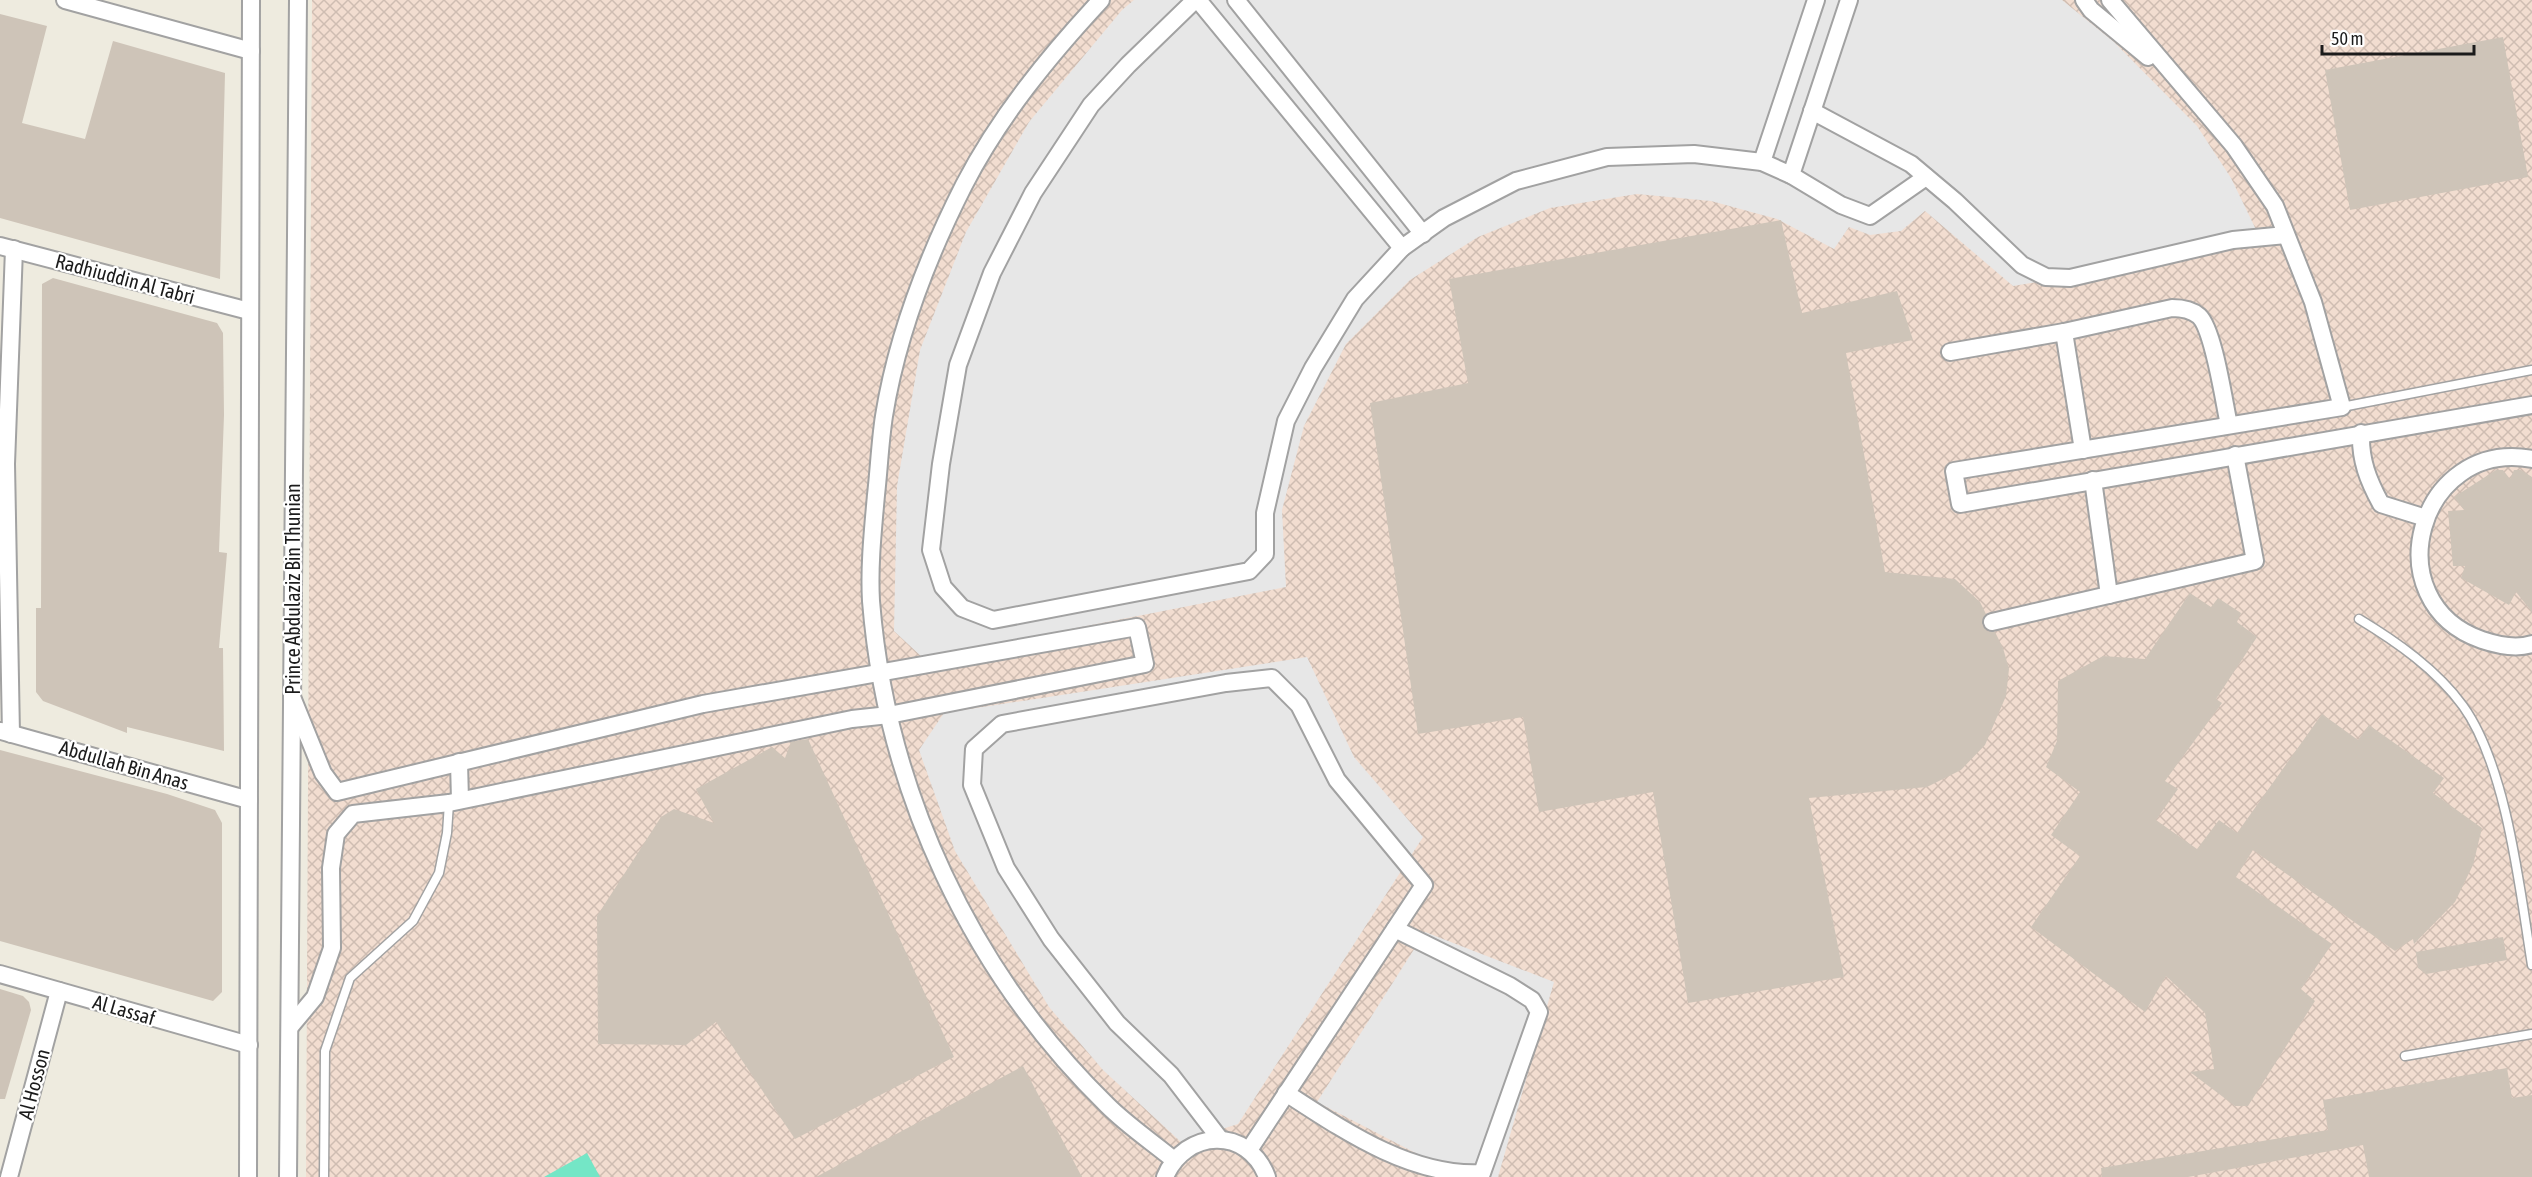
<svg xmlns="http://www.w3.org/2000/svg" width="2532" height="1177" font-family="'Asap Condensed',sans-serif">
<style>
.military{fill:url(#military-cross-hatch)}
.pitch{fill:#74e6c6}
.parking{fill:#e7e7e7}
.building{fill:#cec4b8}
.lines{fill:none;stroke-linecap:round;stroke-linejoin:round}
.lane-casing{stroke:#a2a2a2;stroke-width:11}
.street-casing{stroke:#a2a2a2;stroke-width:20}
.lane{stroke:#fff;stroke-width:8}
.street{stroke:#fff;stroke-width:16}
.labels{text-anchor:middle;stroke-width:4.5;stroke-linejoin:round;paint-order:stroke}
.street-label{font-size:20px;fill:#1b1b1b;stroke:#fff}
</style>
<defs>
<pattern id="military-cross-hatch" width="8" height="8" patternUnits="userSpaceOnUse" patternTransform="scale(1.5)"><rect width="8" height="8" fill="#f2ddd0"/><path d="M0 0l8 8M0 8l8-8" fill="none" stroke="#cfbdb2"/></pattern>
</defs>
<rect width="100%" height="100%" fill="#eeebdf"/>
<path class="military" d="M312,0H2532V1177H306Z"/>
<path class="pitch" d="M587,1153L600,1177H544Z"/>
<g class="parking">
<path d="M1134,0H2062L2114,42L2197,126L2231,178L2263,244L2013,286L1925,211L1901,231L1870,235L1849,227L1834,249L1777,219L1711,201L1637,194L1550,208L1478,237L1410,280L1346,344L1304,426L1282,510L1286,587L923,658L894,631L897,486L920,350L966,232L1029,122L1122,10Z"/>
<path d="M1307,657L1354,757L1423,837L1238,1124L1181,1142L1103,1070L1049,1007L955,851L919,750L944,713Z"/>
<path d="M1425,932L1554,982L1498,1177H1462L1317,1102Z"/>
</g>
<g class="building">
<path d="M0,14L47,26L22,123L85,139L113,41L225,73L220,279L0,218Z"/>
<path d="M2503,37L2528,177L2350,210L2325,70Z"/>
<path d="M1781,220L1802,313L1897,291L1913,340L1846,353L1885,572L1955,579L1980,602L1986,614L1982,625L1988,632H1995L2003,648L2009,669L2006,696L1985,745L1961,770L1927,787L1809,798L1844,977L1688,1003L1653,792L1539,812L1523,717L1418,734L1370,403L1468,383L1449,279Z"/>
<path d="M53,278L217,323L223,333L224,415L219,552L227,553L219,648H223L224,751L127,727V733L43,701L36,692V608H41L42,284Z"/>
<path d="M2496,470H2503L2510,479L2514,470H2521L2532,477V612L2516,592L2509,605L2461,578L2465,566H2453L2448,511L2464,510L2454,497Z"/>
<path d="M2190,593L2211,607L2218,598L2241,613L2237,622L2257,637L2216,699L2222,703L2165,781L2178,789L2156,820L2197,849L2219,820L2237,833L2322,714L2358,740L2369,725L2444,778L2433,793L2482,828L2473,865L2455,902L2414,944L2413,939L2395,951L2253,850L2236,877L2332,944L2301,989L2315,1001L2248,1106H2235L2190,1072L2214,1069L2205,1013L2166,976L2145,1012L2031,927L2080,856L2051,835L2080,792L2046,767L2057,741L2058,681L2103,656L2145,659Z"/>
<path d="M808,739L954,1057L795,1139L716,1022L686,1045L598,1044L597,916L661,817L674,809L714,823L696,789L772,747L785,758L791,742Z"/>
<path d="M0,750L167,794L215,810L222,823V992L213,1001L0,941Z"/>
<path d="M2503,937L2507,960L2426,974L2418,968L2416,952Z"/>
<path d="M0,989L23,996L29,1002L31,1010L5,1099H0Z"/>
<path d="M1023,1066L1082,1177H816Z"/>
<path d="M2507,1068L2512,1098L2532,1095V1177H2369L2363,1145L2188,1177H2102L2101,1168L2328,1130L2323,1100Z"/>
</g>
<g class="lines">
<g class="lane-casing">
<g id="lane">
<path d="M2342,407L2532,370"/>
<path d="M2359,619C2397,642 2437,670 2463,706C2507,767 2520,891 2532,965"/>
<path d="M2405,1056L2532,1034"/>
<path d="M324,1177L325,1051L350,978L413,921L439,873L447,833L449,803"/>
</g>
</g>
<g class="street-casing">
<g id="street">
<path d="M65,0L251,51"/>
<path d="M1101,0C1049,56 999,117 964,185C927,258 897,335 884,416C880,442 879,469 876,495C873,529 869,566 871,601C886,790 971,972 1107,1105C1127,1125 1152,1142 1174,1160"/>
<path d="M1195,0L1128,65L1091,105L1033,193L992,273L958,365L941,464L931,550L943,587L962,608L993,620L1249,571L1265,554V513L1286,421L1313,368L1355,299L1402,248L1444,218L1516,181L1607,157L1694,154L1762,162L1791,175L1841,205L1870,216L1926,177"/>
<path d="M1198,0L1402,248"/>
<path d="M1236,0L1423,234"/>
<path d="M2084,0L2091,10L2148,57"/>
<path d="M2110,0L2234,146L2275,206L2313,302L2342,407L1954,471L1960,504L2532,405"/>
<path d="M1812,111L1911,164L1955,201L2022,265L2046,277L2070,278L2233,240L2286,235"/>
<path d="M1762,162L1816,0"/>
<path d="M1791,175L1849,0"/>
<path d="M0,246L249,311"/>
<path d="M2064,332L2172,308C2181,308 2192,310 2199,316C2214,330 2224,403 2229,425"/>
<path d="M1950,352L2064,332L2083,450"/>
<path d="M2361,433C2360,460 2368,480 2381,504L2426,518"/>
<path d="M2532,459C2418,438 2373,602 2482,640C2497,645 2517,649 2532,644"/>
<path d="M2093,480L2109,595"/>
<path d="M1992,622L2255,561L2235,455"/>
<path d="M1,731L249,800"/>
<path d="M11,734L6,464L14,249"/>
<path d="M459,762L460,800"/>
<path d="M0,974L249,1045"/>
<path d="M290,1027L315,997L332,948L331,868L336,834L353,814L449,803L852,719L889,715L1145,664L1137,627L703,704L337,792L323,773L292,697"/>
<path d="M1286,1093C1343,1130 1411,1177 1482,1173L1539,1012L1532,1000L1510,986L1395,929"/>
<path d="M1220,1139L1171,1075L1117,1023L1051,939L1006,868L972,785L974,749L1002,724L1226,683L1272,678L1299,705L1337,780L1424,885L1249,1150"/>
<path d="M9,1177L59,991"/>
<path d="M248,1177L251,0"/>
<path d="M288,1177L298,0"/>
<path d="M1165,1177C1185,1129 1248,1126 1267,1177"/>
</g>
</g>
<use href="#lane" class="lane"/>
<use href="#street" class="street"/>
</g>
<g class="labels">
<g class="street-label">
<text transform="translate(125 279) rotate(15)" y="7">Radhiuddin Al Tabri</text>
<text transform="translate(293 589) rotate(-90)" y="7">Prince Abdulaziz Bin Thunian</text>
<text transform="translate(124 765) rotate(16)" y="7">Abdullah Bin Anas</text>
<text transform="translate(124 1010) rotate(16)" y="7">Al Lassaf</text>
<text transform="translate(34 1084) rotate(-75)" y="7">Al Hosson</text>
</g>
</g>
<path d="M2322 45v9h152v-9" fill="none" stroke="#1b1b1b" stroke-width="3"/>
<text x="2331" y="45" font-size="18" fill="#1b1b1b" stroke="#ffffff" stroke-width="4.5" paint-order="stroke">50 m</text>
</svg>
